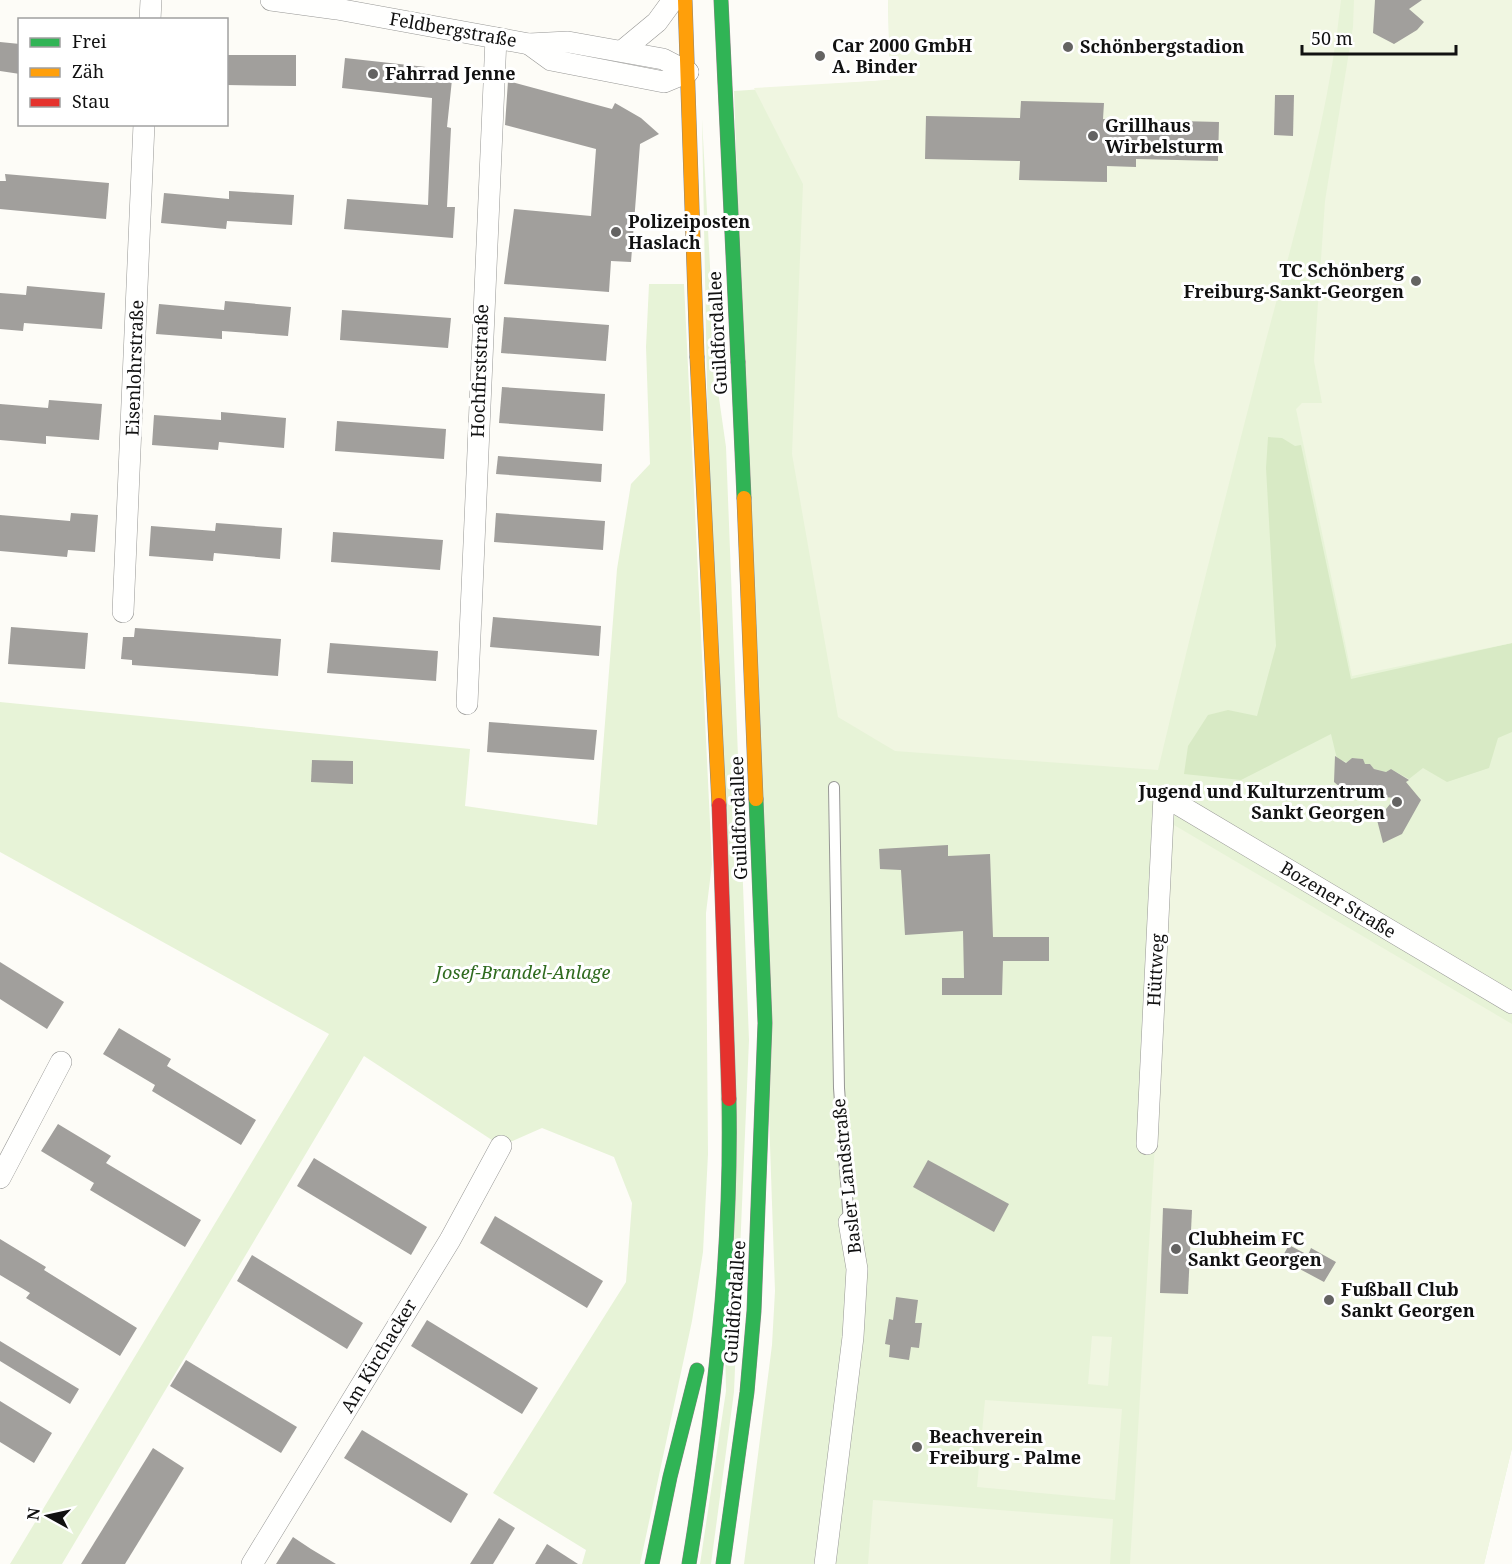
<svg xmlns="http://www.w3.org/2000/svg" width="1512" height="1564" font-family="'Noto Serif',serif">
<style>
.green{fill:#e7f3d7}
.forest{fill:#d8eac5}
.pitch{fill:#f0f6e1}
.building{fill:#a19f9c}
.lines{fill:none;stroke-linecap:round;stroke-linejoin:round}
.lane-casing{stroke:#979795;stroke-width:12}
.street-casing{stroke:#979795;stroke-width:22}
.fast-casing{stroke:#858482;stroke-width:15}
.slow-casing{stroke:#858482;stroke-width:15}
.jam-casing{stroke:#858482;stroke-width:15}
.lane{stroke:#fffffe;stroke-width:10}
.street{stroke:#fffffe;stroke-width:21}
.fast{stroke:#30b455;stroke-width:14}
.slow{stroke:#ff9f0a;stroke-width:14}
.jam{stroke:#e5322d;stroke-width:14}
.poi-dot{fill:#646362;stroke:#fff;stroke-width:2}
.labels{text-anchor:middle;stroke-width:6;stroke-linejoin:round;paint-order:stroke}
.street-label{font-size:18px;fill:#111;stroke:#fff}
.poi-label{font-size:18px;font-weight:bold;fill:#111;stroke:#fff;text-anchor:start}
.park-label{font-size:18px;font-style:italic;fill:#2f6b1f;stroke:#fff}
</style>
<rect width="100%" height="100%" fill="#fdfcf7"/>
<g class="green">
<path d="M888,0H1512V1448L1484,1564H744L772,1345L775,1291L734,91L890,80Z"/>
<path d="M702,119L716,377L726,447L749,1040L734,1392L711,1564H700L726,1391Z"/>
<path d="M649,284H684L712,864L706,913L708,1154L703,1252L692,1321L640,1564H582L586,1550L493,1493L626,1282L632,1203L614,1157L542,1128L501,1146L364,1056L62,1564H10L329,1034L0,852V702L470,749L465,806L597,825L617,569L631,484L650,464L646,347Z"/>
</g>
<path class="forest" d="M1268,437L1282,438L1295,446L1301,445L1351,679L1512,643V732L1498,738L1489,768L1447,782L1423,768L1409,779L1391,769L1386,772L1374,769L1370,764H1365L1362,759L1352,758L1347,762L1337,759L1331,734L1241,780L1184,774L1188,746L1208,715L1228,710L1257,716L1276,646L1266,468Z"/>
<g class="pitch">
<path d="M888,0H1341C1329,115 1296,228 1266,340C1229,483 1192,626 1158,770L895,751L838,717L792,454L803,184L754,88L890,80Z"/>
<path d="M1354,0H1512V643L1352,676L1296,409L1302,403H1322L1314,361L1325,201L1353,27Z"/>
<path d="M1174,825L1512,1024V1448L1484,1564H1130Z"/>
<path d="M1092,1336L1112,1337L1108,1386L1088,1384Z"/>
<path d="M985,1400L1122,1409L1115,1500L977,1487Z"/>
<path d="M873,1500L1113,1519L1110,1564H868Z"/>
</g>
<g class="building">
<path d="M1375,0H1422L1409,9L1424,22L1417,30L1394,44L1373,33Z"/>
<path d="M0,42L20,44V74L0,71Z"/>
<path d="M226,55H296V86L226,85Z"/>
<path d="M345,58L453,70L447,127L451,128L447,207H455L453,238L344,229L347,199L428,205L432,98L342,88Z"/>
<path d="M508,81L612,109L615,103L641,118L659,134L640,144L631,262L611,261L609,292L504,284L514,209L591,216L596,149L505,125Z"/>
<path d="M1275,95H1294L1293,136L1274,135Z"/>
<path d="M1021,101L1104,103L1103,119L1219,122L1218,161L1136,159V167L1107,166V182L1019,180L1020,161L925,159L926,116L1020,118Z"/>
<path d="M5,174L109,183L106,219L0,209V181H6Z"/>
<path d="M229,191L294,195L292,225L227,221L226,229L161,223L164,193L229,199Z"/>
<path d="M27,286L105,293L102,329L24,323L23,331L0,329V293L26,295Z"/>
<path d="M225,301L291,307L288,336L222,331V339L156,334L159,304L224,310Z"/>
<path d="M342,310L451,318L448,348L340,340Z"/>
<path d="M504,317L609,325L606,361L501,353Z"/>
<path d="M502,387L605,394L603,431L499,423Z"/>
<path d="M49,400L102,404L99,440L46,436V444L0,440V404L48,408Z"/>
<path d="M221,412L286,418L284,448L219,442L218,450L152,445L154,415L221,420Z"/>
<path d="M337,421L446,429L444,459L335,451Z"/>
<path d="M498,456L602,464L601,482L496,474Z"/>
<path d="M71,513L98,515L95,552L68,550L67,557L0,551V515L70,521Z"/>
<path d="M496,513L605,521L603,550L494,542Z"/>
<path d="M216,523L282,528L280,559L214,553L213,561L149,556L151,526L215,531Z"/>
<path d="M333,532L443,540L440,570L331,562Z"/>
<path d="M493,617L601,626L599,656L490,647Z"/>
<path d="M11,627L88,633L85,669L8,664Z"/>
<path d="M135,628L281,639L278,676L132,665V660L121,659L123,637H134Z"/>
<path d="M330,643L438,651L436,681L327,673Z"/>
<path d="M489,722L597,730L594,760L487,752Z"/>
<path d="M1335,756L1346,763L1352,758L1363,759L1365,764H1370L1374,769L1386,772L1391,769L1409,780L1406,782L1421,800L1402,834L1383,843L1377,820L1395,798L1340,793L1341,788L1334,782Z"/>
<path d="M312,760L353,761V784L311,782Z"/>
<path d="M948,845V856L990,854L993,937H1049V961H1003L1002,995H942V978H964L963,931L905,935L901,870L880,869L879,849Z"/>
<path d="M0,962L64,1002L47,1029L0,999Z"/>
<path d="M119,1028L171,1059L167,1066L256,1120L241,1145L152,1091L155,1085L103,1054Z"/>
<path d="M58,1124L111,1156L106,1163L201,1220L185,1247L90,1190L94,1183L41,1151Z"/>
<path d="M314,1158L427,1227L411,1255L297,1186Z"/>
<path d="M928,1160L1009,1204L994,1232L913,1187Z"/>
<path d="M1163,1208L1192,1210L1188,1294L1160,1293Z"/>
<path d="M495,1216L603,1281L587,1308L480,1243Z"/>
<path d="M0,1239L46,1267L44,1270L137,1328L120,1356L26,1298L30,1293L0,1275Z"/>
<path d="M1289,1245L1308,1255L1311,1248L1336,1262L1324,1282L1281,1259Z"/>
<path d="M252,1255L363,1323L347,1349L237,1281Z"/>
<path d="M896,1297L918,1300L915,1323H922L919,1348L911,1347L909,1360L889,1357L890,1345L885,1344L889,1319L893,1320Z"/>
<path d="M427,1320L538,1388L522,1414L411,1346Z"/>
<path d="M0,1341L79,1389L70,1404L0,1361Z"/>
<path d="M186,1360L297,1427L281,1453L170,1386Z"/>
<path d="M0,1401L52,1433L34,1463L0,1442Z"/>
<path d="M362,1430L468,1494L451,1523L344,1458Z"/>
<path d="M153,1448L184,1468L125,1564H81Z"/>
<path d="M499,1518L515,1528L493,1564H470Z"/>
<path d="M293,1537L311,1549L336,1564H276Z"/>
<path d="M547,1544L578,1564H535Z"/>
</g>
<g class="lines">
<g class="lane-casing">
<path id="lane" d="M834,787L839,1088L849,1222"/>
</g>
<g class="street-casing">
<g id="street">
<path d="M271,0L337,9L529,44L568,42L663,59L688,72"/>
<path d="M150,20L151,0"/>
<path d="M529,44L551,60L664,82L688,72"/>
<path d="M622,51L657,22L673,0"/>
<path d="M123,612L144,124"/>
<path d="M467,704L496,38"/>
<path d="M1147,1144L1164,796L1512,1003"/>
<path d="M0,1178L61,1062"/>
<path d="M252,1564L450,1240L501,1146"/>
<path d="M825,1564L853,1337L857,1269L849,1222"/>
</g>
</g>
<g class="fast-casing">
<g id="fast">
<path d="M721,0L738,362"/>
<path d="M738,362L744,498"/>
<path d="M652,1564L670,1477L697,1370"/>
<path d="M689,1564C714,1413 732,1253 729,1099"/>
<path d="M723,1564L747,1392L754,1311L765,1023L756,799"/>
</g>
</g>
<g class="slow-casing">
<g id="slow">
<path d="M685,0L697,357"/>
<path d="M697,357L719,805"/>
<path d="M744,498L756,799"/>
</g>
</g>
<g class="jam-casing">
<path id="jam" d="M719,805L729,1099"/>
</g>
<use href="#lane" class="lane"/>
<use href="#street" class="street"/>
<use href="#fast" class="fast"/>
<use href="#slow" class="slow"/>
<use href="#jam" class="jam"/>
</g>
<g class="poi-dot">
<circle cx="1068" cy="47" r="6"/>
<circle cx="820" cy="56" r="6"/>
<circle cx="373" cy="74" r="6"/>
<circle cx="1093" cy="136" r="6"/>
<circle cx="616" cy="232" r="6"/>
<circle cx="1416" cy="281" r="6"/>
<circle cx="1397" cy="802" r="6"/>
<circle cx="1176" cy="1249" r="6"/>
<circle cx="1329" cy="1300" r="6"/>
<circle cx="917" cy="1447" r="6"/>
</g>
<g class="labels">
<g class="street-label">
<text transform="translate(453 30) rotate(10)" y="6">Feldbergstraße</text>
<text transform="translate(718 333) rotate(-93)" y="6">Guildfordallee</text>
<text transform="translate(135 368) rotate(-88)" y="6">Eisenlohrstraße</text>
<text transform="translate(480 371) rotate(-88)" y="6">Hochfirststraße</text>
<text transform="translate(739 818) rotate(-92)" y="6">Guildfordallee</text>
<text transform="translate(1338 900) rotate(31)" y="6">Bozener Straße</text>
<text transform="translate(1156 970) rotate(-87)" y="6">Hüttweg</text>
<text transform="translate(847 1176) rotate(-96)" y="6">Basler Landstraße</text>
<text transform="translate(735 1302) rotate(-86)" y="6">Guildfordallee</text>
<text transform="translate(379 1356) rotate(-59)" y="6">Am Kirchacker</text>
</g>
<g class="poi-label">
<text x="832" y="52">Car 2000 GmbH<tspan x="832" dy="21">A. Binder</tspan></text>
<text x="1080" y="53">Schönbergstadion</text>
<text x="385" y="80">Fahrrad Jenne</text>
<text x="1105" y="132">Grillhaus<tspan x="1105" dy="21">Wirbelsturm</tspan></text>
<text x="628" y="228">Polizeiposten<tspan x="628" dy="21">Haslach</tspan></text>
<text x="1404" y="277" text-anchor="end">TC Schönberg<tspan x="1404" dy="21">Freiburg-Sankt-Georgen</tspan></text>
<text x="1385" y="798" text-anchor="end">Jugend und Kulturzentrum<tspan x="1385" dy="21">Sankt Georgen</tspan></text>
<text x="1188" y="1245">Clubheim FC<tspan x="1188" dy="21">Sankt Georgen</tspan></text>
<text x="1341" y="1296">Fußball Club<tspan x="1341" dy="21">Sankt Georgen</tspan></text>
<text x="929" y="1443">Beachverein<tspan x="929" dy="21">Freiburg - Palme</tspan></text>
</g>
<g class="park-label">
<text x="523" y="979">Josef-Brandel-Anlage</text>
</g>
</g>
<rect x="18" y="18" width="210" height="108" fill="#ffffff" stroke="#a0a0a0" stroke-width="1.5"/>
<rect x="30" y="38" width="30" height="9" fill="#30b455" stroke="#a0a0a0" stroke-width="1.5"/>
<text x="72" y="48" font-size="18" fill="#111111">Frei</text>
<rect x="30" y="68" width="30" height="9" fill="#ff9f0a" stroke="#a0a0a0" stroke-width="1.5"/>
<text x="72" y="78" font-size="18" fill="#111111">Zäh</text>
<rect x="30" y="98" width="30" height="9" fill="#e5322d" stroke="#a0a0a0" stroke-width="1.5"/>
<text x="72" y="108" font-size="18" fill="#111111">Stau</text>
<g transform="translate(48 1516) rotate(278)" stroke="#ffffff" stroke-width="4.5" paint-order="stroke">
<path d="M0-4.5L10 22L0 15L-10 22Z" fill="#111111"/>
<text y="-9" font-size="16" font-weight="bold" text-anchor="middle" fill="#111111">N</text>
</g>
<path d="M1302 45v9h154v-9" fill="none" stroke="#111111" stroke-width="3"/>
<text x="1311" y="45" font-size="18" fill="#111111" stroke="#ffffff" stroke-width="4.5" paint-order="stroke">50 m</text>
</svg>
